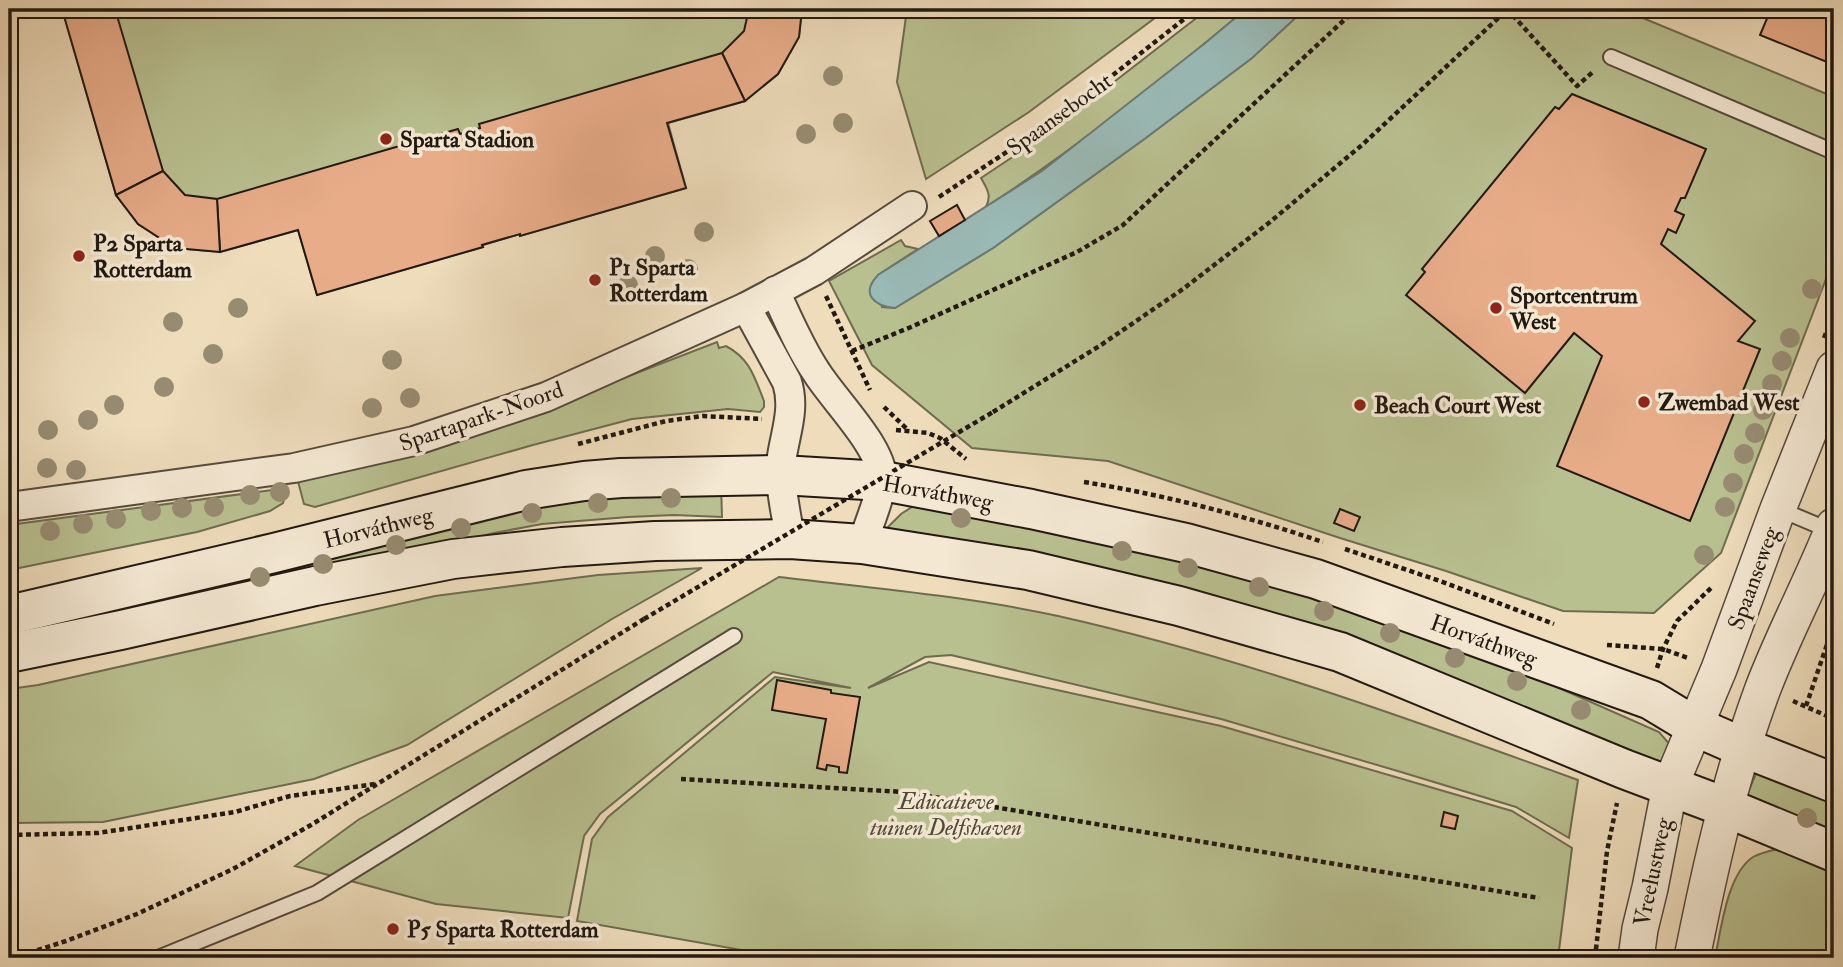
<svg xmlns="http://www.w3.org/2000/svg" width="1843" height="967" font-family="'IM FELL Double Pica',serif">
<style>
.green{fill:#b9c090;stroke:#6e6c50;stroke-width:2}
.water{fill:#9abab6;stroke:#6a7a74;stroke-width:2}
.building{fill:#e8ac89;stroke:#221911;stroke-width:2}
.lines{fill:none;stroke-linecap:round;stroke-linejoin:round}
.service-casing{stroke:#554a3c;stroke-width:18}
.minor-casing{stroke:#554a3c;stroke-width:32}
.tertiary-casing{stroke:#554a3c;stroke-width:38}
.secondary-casing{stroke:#221911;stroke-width:42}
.path{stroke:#221911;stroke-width:4.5;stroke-dasharray:5 3.5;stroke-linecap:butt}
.service{stroke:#f4e8d3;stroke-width:14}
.minor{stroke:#f4e8d3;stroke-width:28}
.tertiary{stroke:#f4e8d3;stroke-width:35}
.secondary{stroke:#f4e8d3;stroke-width:38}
.path-bridge{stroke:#221911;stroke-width:4.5;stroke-dasharray:5 3.5;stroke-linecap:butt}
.tree{fill:#978c72}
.poi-dot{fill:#8f2418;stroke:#f4e8d3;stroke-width:2.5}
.labels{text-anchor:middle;stroke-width:7;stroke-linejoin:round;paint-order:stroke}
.street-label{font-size:23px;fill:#221911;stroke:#f4e8d3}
.poi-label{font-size:23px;font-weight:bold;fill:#221911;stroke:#f4e8d3;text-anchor:start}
.park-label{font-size:23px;font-style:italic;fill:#4f4b37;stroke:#f4e8d3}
</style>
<rect width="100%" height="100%" fill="#eedcbb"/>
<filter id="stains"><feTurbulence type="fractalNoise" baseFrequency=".00286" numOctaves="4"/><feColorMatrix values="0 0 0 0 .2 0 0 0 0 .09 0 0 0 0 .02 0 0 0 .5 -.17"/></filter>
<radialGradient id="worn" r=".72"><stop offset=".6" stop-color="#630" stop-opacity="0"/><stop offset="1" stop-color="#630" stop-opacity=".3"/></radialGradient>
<g class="green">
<path d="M62,9H802L799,37L778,74L745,101L668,123L686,188L520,236V234L483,245V247L317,295L298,230L220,252L175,248L138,224L116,195Z"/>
<path d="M907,9H1167L1029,112L926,179L897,82Z"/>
<path d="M1208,9H1246C1163,79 1077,148 986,207C992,195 987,189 981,178L1047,134Z"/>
<path d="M1305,9H1636L1633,14L1834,97V258L1721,553L1654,613L1563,611L1446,571L1340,538L1108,461L972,448L872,365L829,281L901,240L905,246L918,249L878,275L882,307L895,308L993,248L1143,140L1252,58Z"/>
<path d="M717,342L719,348L726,346C750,359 754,376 764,401V407L760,412L728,409L632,419L533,445L315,507L304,504L296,474L564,401Z"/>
<path d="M721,484L722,517L674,515L628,517L542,524L494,533L399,556L80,628L9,623L520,503Z"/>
<path d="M287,488L283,503L270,511L197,532L9,570V525Z"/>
<path d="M918,503L1203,563L1336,601L1550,684L1659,732L1672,747L1671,757L1659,765L880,535L901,514Z"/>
<path d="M702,568L612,619L407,745L314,779L103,822L9,823V689L38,685L435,596L598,575Z"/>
<path d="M779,577C872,588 966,596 1058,616C1236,656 1407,718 1578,780L1569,838L1516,807L1401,772L1221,719L951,655L925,657L868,688L929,662L1221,726L1512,811L1572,848L1558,958H787L577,921L592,839L608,817L775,677L851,688L773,672L600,814L584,836L568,918L436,904L295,866L358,820Z"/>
<path d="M1758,769L1834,800V847L1740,811Z"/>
<path d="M1784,847L1834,868V958H1715C1721,930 1727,874 1753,857C1762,852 1774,850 1784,847Z"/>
</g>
<path class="water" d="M1246,9H1305L1252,58L1143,140L993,248L895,308C874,306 860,294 878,275L1042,171L1204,44Z"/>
<g class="building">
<path d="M62,9H115L163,171L116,195Z"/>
<path d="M749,9H802L799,37L778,74L745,101L722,53L744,31Z"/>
<path d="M1771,9H1834V60L1832,64L1760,35Z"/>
<path d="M722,53L745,101L667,123L686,188L520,236V234L482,245L483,247L317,295L298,230L220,252L217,199L458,129L460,134L480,128L479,124Z"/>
<path d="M1572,94L1706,149L1685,198H1681L1675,211L1684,215L1676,233L1668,229L1661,244L1755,321L1738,341L1760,349L1690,521L1557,466L1602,356L1574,333L1525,393L1406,295L1425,272L1422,269L1555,107L1559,109Z"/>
<path d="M163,171L185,195L217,199L220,252L175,248L138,224L116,195Z"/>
<path d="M957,205L965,220L939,236L930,221Z"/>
<path d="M1340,509L1360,517L1354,531L1334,523Z"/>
<path d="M777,680L831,690V693L860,697L847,773L839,772V767L827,765L826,770L817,768L826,719L772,710Z"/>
<path d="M1444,812L1458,816L1455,829L1441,826Z"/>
</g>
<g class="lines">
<g class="service-casing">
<g id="service">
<path d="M1611,57L1834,152"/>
<path d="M1779,509L1831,531"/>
<path d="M158,958L317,893L734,636"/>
</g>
</g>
<g class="minor-casing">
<g id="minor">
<path d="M775,291C788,319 800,348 817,373C834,400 881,446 882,477C883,490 867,530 862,544"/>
<path d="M746,307L787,382C796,410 784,436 781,463C779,484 787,517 790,539"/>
<path d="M9,507L294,468L414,441L546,397L746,307L814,271L912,206"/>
</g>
</g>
<g class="tertiary-casing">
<g id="tertiary">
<path d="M1636,958L1640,929L1650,888L1670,786L1719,669L1778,509L1834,369"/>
<path d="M1692,958C1710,868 1730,778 1762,691C1783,635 1812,582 1834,526"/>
</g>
</g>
<g class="secondary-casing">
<g id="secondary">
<path d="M9,615L274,553L526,490L584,481L621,478L781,475L883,481L1031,509L1186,543L1316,579L1651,700L1694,726L1742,747L1834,783"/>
<path d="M9,653L121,630L315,586L453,559L562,547L655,541L790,539L862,544L1028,570L1179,606L1340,652L1624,769L1725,807L1834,852"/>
</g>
</g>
<g class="path">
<path d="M1507,9L1577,86L1594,71"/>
<path d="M939,197L1062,115L1197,9"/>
<path d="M826,296L870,390"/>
<path d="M1824,338L1834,313"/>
<path d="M852,351L911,327L1077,252L1123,225L1356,9"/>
<path d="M884,407L908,430"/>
<path d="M993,412L1101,345L1183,289L1270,222L1362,145L1508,9"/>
<path d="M896,430L928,433L940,438L966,459"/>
<path d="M578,444L666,421L703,416L762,419"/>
<path d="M1084,482C1166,495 1245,516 1323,542"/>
<path d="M1345,549L1440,581L1554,624"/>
<path d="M1607,645L1663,649L1688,658"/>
<path d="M1657,668L1663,649L1677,621L1712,587"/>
<path d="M1793,701L1834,719"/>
<path d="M1806,706L1834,624"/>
<path d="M681,779L904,792L1539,898"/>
<path d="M9,835L98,833L235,812L290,796L375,784"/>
<path d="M13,958L66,941L137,914L233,869L311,825L644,619"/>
<path d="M1595,958L1607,851L1617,803"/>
</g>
<use href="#service" class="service"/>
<use href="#minor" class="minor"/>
<use href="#tertiary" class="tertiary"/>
<use href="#secondary" class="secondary"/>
<path class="path-bridge" d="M644,619L993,412"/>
</g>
<g class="tree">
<circle cx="833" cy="76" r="10"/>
<circle cx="843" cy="123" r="10"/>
<circle cx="806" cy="134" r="10"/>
<circle cx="704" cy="232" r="10"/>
<circle cx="655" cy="256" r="10"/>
<circle cx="688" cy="269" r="10"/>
<circle cx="628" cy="285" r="10"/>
<circle cx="1812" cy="289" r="10"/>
<circle cx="238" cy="308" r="10"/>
<circle cx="173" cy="322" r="10"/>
<circle cx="1790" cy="338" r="10"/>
<circle cx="213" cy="354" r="10"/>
<circle cx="392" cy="360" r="10"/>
<circle cx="1782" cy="361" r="10"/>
<circle cx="1772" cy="384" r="10"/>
<circle cx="164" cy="387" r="10"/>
<circle cx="410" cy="398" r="10"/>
<circle cx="114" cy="405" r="10"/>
<circle cx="372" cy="408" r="10"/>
<circle cx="1763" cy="410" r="10"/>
<circle cx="88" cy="420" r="10"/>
<circle cx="48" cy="430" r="10"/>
<circle cx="1755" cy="433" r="10"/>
<circle cx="1744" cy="454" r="10"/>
<circle cx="47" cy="468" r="10"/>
<circle cx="76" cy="470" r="10"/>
<circle cx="1733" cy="483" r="10"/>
<circle cx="280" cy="492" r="10"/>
<circle cx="250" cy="495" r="10"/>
<circle cx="671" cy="498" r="10"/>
<circle cx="598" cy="503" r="10"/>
<circle cx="214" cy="507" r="10"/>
<circle cx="1725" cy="507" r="10"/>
<circle cx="182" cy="508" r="10"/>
<circle cx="151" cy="511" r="10"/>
<circle cx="532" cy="513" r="10"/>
<circle cx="961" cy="518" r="10"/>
<circle cx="116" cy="519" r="10"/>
<circle cx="83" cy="524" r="10"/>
<circle cx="461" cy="528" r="10"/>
<circle cx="50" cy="531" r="10"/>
<circle cx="396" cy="545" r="10"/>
<circle cx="1122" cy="551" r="10"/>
<circle cx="1704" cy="555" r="10"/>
<circle cx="323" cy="564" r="10"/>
<circle cx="1188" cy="568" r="10"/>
<circle cx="260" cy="577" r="10"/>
<circle cx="1259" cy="587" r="10"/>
<circle cx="1324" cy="611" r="10"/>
<circle cx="1390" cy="633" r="10"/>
<circle cx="1455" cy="658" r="10"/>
<circle cx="1517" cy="681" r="10"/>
<circle cx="1581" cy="710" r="10"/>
<circle cx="1807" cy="818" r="10"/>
</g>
<g class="poi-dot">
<circle cx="386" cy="139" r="7"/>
<circle cx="79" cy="256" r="7"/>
<circle cx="595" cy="280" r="7"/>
<circle cx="1496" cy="308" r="7"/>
<circle cx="1644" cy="402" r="7"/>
<circle cx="1360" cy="405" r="7"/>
<circle cx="393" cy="929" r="7"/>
</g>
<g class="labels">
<g class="street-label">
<text transform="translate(1059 114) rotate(-36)" y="8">Spaansebocht</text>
<text transform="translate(481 416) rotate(-19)" y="8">Spartapark-Noord</text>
<text transform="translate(938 492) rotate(10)" y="8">Horváthweg</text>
<text transform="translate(378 527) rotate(-14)" y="8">Horváthweg</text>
<text transform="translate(1753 578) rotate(-70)" y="8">Spaanseweg</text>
<text transform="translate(1484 640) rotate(20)" y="8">Horváthweg</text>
<text transform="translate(1652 872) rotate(-78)" y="8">Vreelustweg</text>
</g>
<g class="poi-label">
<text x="400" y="147">Sparta Stadion</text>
<text x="93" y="251">P2 Sparta<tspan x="93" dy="26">Rotterdam</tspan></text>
<text x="609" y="275">P1 Sparta<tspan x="609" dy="26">Rotterdam</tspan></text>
<text x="1510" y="303">Sportcentrum<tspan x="1510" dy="26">West</tspan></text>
<text x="1658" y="410">Zwembad West</text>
<text x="1374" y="413">Beach Court West</text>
<text x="407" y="937">P5 Sparta Rotterdam</text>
</g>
<g class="park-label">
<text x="946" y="809">Educatieve<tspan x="946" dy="26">tuinen Delfshaven</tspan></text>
</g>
</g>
<rect width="1843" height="967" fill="none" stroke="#eedcbb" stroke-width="35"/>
<rect x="10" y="10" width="1822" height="946" fill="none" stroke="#221911" stroke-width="3.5"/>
<rect x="18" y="18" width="1808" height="932" fill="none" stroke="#221911" stroke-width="2"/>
<rect width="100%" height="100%" filter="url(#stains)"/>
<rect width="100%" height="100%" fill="url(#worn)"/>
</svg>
